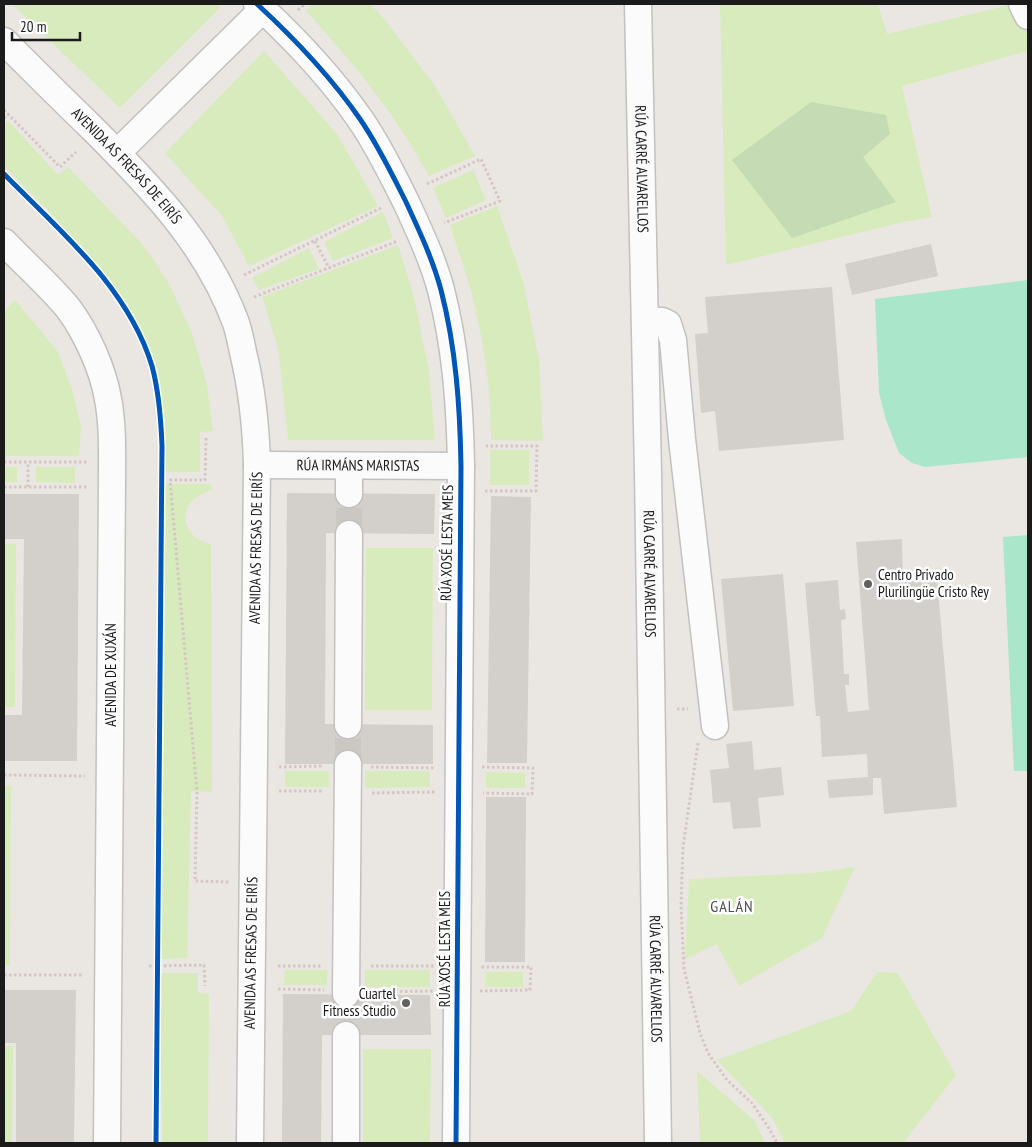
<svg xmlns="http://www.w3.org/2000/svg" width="1032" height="1147" font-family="'PT Sans Narrow',sans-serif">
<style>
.grass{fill:#d7ebbd}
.forest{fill:#c4dbb4}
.pitch{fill:#a9e6ca}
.building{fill:#d3cfcb}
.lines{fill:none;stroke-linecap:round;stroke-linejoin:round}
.minor-tunnel{stroke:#cbc8c4;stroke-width:26;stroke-dasharray:26 13;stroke-linecap:butt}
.minor-casing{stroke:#c2c1bf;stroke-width:29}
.path{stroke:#d6c6c3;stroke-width:3;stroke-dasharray:2.5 2.5;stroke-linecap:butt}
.minor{stroke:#fcfbfb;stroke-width:26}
.cycleway-casing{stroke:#fff;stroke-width:8}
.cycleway{stroke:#0057b8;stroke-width:5}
.poi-dot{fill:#636261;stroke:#fff;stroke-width:2}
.labels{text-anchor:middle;stroke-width:5;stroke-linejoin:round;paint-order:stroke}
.street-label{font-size:15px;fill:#1b1b1b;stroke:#fff}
.poi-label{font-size:15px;fill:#1b1b1b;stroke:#fff;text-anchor:start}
.neighbourhood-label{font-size:16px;letter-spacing:1px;fill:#4e4e4e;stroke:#fff}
</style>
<rect width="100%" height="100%" fill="#eae7e2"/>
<g class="grass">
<path d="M12,4H217L220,8L120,108Z"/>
<path d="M313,4H370L385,20L435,86L475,156L429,176C396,115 353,62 306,11Z"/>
<path d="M720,4H878L887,34L1014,4L1028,33V51L902,86L932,217L903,222L726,265Z"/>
<path d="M264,51L337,134L378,206L249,266L222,216L165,153Z"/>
<path d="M8,121L58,175L68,167L145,247L169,284L192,333L207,385L213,431L200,432V472H166L164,421L155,361L139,324L117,289L55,218L4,166V125Z"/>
<path d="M473,170L486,200L446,218L433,188Z"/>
<path d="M497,206L523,281L539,360L543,441L491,440C491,391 484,342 472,295C466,271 457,248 450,225Z"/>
<path d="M383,212L393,238L333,261L324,242Z"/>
<path d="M398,245L414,297L429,372L435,440H288L278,348L262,297Z"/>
<path d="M309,248L319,269L259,290L252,278Z"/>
<path d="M15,300L58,352L72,389L81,427L79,456H4V311Z"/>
<rect x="490" y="450" width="39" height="35"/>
<rect x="4" y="467" width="13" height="15"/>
<path d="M36,467H75V483L36,482Z"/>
<path d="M165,484H211L212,490C208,492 203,493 200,495C175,509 185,540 211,544L212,792L191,791L187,958L161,959Z"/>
<path d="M4,544H16L15,707H4Z"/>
<path d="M366,548H433L432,710H365Z"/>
<rect x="285" y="771" width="44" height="16"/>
<path d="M365,771H430V787L365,788Z"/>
<path d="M486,772L525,773V788H486Z"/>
<path d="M4,786H11L10,965H4Z"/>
<path d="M855,867L822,938L739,986L717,944L685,959L689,879L813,873Z"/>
<path d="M285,970H327V985H284Z"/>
<rect x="365" y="970" width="65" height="17"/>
<path d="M486,972H523V987H485Z"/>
<path d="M877,972L898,973L956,1075L903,1143H785L773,1119L717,1060L851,1011Z"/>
<path d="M160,973H198V993L209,994L208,1143H162Z"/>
<path d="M4,1046H13L12,1143H4Z"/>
<path d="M363,1049H431L430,1143H363Z"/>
<path d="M697,1071L755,1121L765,1143H700Z"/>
</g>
<path class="forest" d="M811,102L886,115L890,134L863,157L896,202L792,238L732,160Z"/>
<g class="pitch">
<path d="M1028,280V457L925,467L912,463L899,453L886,420L879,393L875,299Z"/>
<path d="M1028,535V771H1014L1003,537Z"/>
</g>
<g class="building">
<path d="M931,244L938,276L852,295L845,264Z"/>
<path d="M832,287L844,440L719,451L715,411L701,413L695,334L708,333L705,297Z"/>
<path d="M287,493L435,494L434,534L326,533L325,724L433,725V764H285Z"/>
<path d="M4,494H79L77,761H4V715H22L24,539H4Z"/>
<path d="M491,496L531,497L527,763H487Z"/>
<path d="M902,539L903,582L937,579L957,807L884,814L881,778H873V795L829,798L827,780L868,777L867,754L822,757L820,716H816L805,583L838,580L840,610L845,609L846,619L841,620L844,674H849V685H845L848,712L869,710L856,542Z"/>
<path d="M783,574L794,706L733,711L721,579Z"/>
<path d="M752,741L754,770L781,767L784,795L758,798L761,827L733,829L730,802L713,803L710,770L729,768L726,744Z"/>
<path d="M486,797H526L525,962H485Z"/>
<path d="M4,990H76L74,1143H16V1043H4Z"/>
<path d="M283,994L430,995L431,1035H322L321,1143H282Z"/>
</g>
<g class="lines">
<g class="minor-tunnel">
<path d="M349,534V494"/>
<path d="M348,764V725"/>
<path d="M346,994V1035"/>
</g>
<g class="minor-casing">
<g id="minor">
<path d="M257,4C295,39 331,77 360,119C378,145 392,174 406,202C419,230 433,260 441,290C456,348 460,407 461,466L456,1143"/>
<path id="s1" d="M638,4L648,473L658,1143"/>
<path d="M1022,4L1028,16"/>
<path id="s2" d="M4,41C33,70 63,100 93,129C151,187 207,244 236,323C239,332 241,342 243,352C252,389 256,426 257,465L250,1143"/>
<path d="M117,153L263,9"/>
<path d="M4,242C25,264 49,285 68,308C86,332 103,369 108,399C113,425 112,452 112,479L107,1143"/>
<path d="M645,320L662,321L668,324L673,340L682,439L715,726"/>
<path id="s3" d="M257,465L461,466"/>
<path d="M349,494V466"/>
<path d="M348,725L349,534"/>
<path d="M346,994L348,764"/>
<path d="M346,1143V1035"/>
</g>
</g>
<g class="path">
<path d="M298,10L305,4"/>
<path d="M4,110L60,167L76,152"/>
<path d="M4,118L8,114"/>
<path d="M427,184L481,159L500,201L444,223"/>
<path d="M315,241L329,268"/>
<path d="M244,275L383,207"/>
<path d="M254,297L398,241"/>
<path d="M206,438L205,480H170L197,792L195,881L230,882"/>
<path d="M4,462H89"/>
<path d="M4,487H88"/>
<path d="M28,487V462"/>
<path d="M485,491H536L537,446H486"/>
<path d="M677,709H688"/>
<path d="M698,743L683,847L681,905L684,969L700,1033L708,1053L727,1080L752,1103L770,1130L777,1143"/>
<path d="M279,767L323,766"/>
<path d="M371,767L435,768"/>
<path d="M482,767L533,768L532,794L483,793"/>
<path d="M4,775L85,776"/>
<path d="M279,791H324"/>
<path d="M372,793L435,792"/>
<path d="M149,966L204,965L205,986"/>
<path d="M278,966H322"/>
<path d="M371,966H435"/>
<path d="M4,975H84"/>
<path d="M278,989L324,990"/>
<path d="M480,991L530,990L531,967H481"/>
<path d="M370,992L433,991"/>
</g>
<use href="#minor" class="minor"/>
<g class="cycleway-casing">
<g id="cycleway">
<path d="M257,4C295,39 331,77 360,119C378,145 392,174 406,202C419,230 433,260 441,290C456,348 460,407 461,466L456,1143"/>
<path d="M4,174C60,231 128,287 152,366C159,392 161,419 162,446L156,1143"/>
</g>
</g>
<use href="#cycleway" class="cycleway"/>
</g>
<g class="poi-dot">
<circle cx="868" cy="584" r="5"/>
<circle cx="406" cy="1003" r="5"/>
</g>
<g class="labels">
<g class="street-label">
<text dy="5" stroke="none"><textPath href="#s2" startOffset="175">AVENIDA AS FRESAS DE EIRÍS</textPath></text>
<text dy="5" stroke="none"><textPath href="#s1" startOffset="165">RÚA CARRÉ ALVARELLOS</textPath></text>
<text dy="5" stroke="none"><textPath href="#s3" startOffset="101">RÚA IRMÁNS MARISTAS</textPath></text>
<text transform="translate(447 543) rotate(-89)" y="5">RÚA XOSÉ LESTA MEIS</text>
<text transform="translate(256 548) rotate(-89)" y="5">AVENIDA AS FRESAS DE EIRÍS</text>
<text dy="5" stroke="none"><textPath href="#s1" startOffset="570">RÚA CARRÉ ALVARELLOS</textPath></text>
<text transform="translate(111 675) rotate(-90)" y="5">AVENIDA DE XUXÁN</text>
<text transform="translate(445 949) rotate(-90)" y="5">RÚA XOSÉ LESTA MEIS</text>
<text transform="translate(251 953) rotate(-89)" y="5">AVENIDA AS FRESAS DE EIRÍS</text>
<text dy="5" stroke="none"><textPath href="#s1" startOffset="975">RÚA CARRÉ ALVARELLOS</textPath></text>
</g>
<g class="poi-label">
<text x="878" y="580">Centro Privado<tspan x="878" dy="17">Plurilingüe Cristo Rey</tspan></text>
<text x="396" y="999" text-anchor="end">Cuartel<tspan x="396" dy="17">Fitness Studio</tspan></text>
</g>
<g class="neighbourhood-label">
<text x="732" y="912">GALÁN</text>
</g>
</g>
<rect width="1032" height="1147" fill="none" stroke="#1b1b1b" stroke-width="10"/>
<path d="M12 32v8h68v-8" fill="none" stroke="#1b1b1b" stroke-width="2.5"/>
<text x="20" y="32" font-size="15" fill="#1b1b1b" stroke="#ffffff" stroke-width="4" paint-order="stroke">20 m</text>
</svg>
